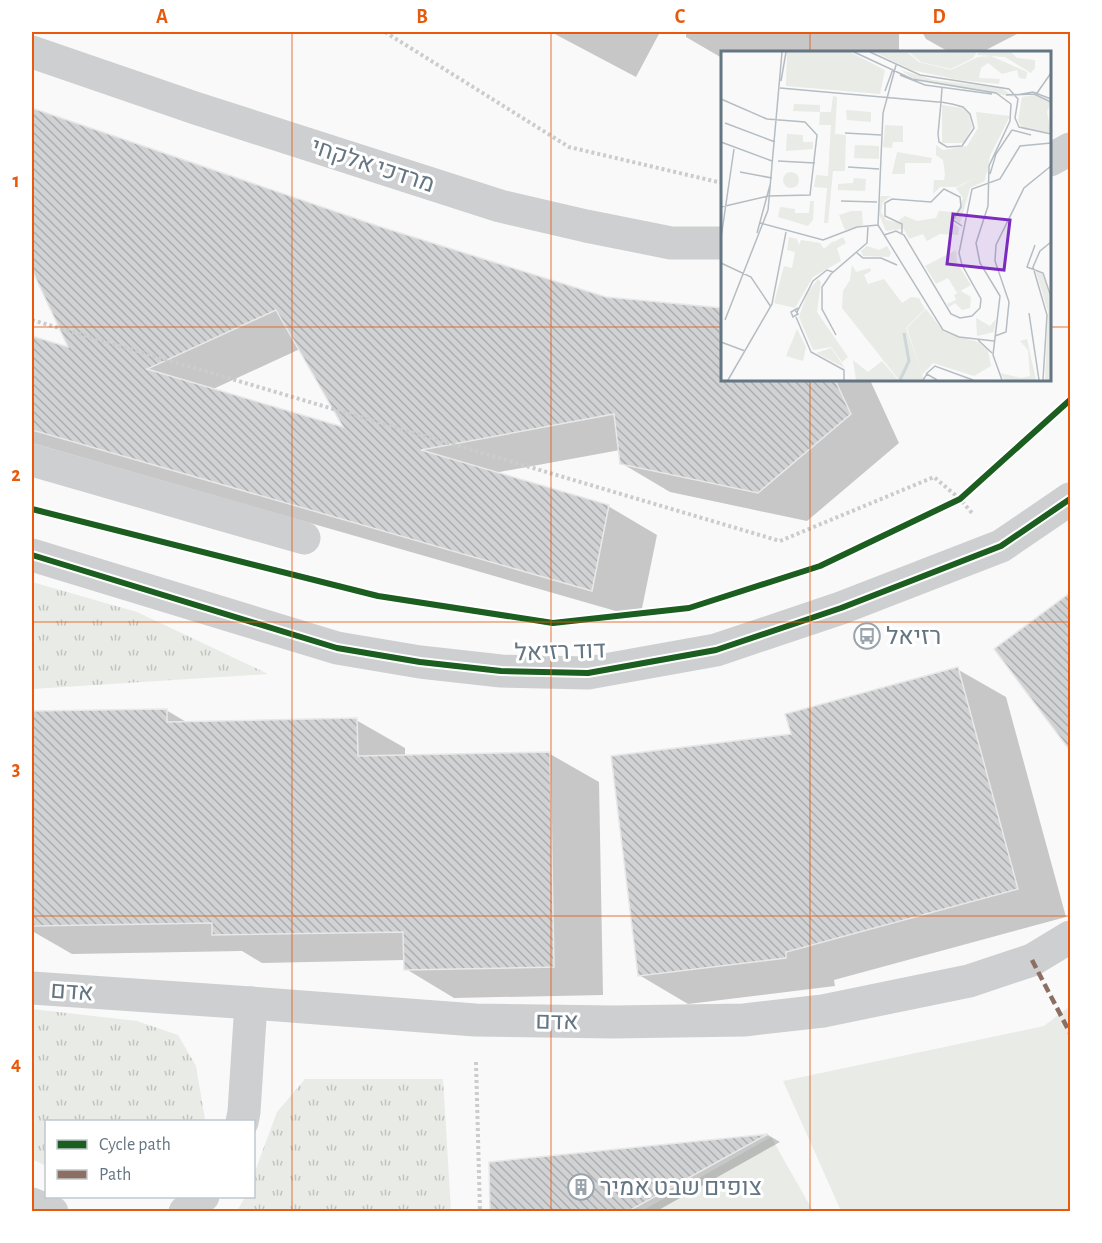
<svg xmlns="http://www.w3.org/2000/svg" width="1102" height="1243" font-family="'Alegreya Sans',Heebo,sans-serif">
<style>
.grass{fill:#e8ebe6}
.park{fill:url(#park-tufts)}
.shadow{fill:#0003;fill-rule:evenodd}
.building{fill:url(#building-back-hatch);stroke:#e8e8e8;stroke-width:1.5;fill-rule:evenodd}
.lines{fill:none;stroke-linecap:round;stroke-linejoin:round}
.path{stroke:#cbcccd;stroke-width:4;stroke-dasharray:3 3;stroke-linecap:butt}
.minor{stroke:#cecfd0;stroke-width:33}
.quiet{stroke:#8d6e63;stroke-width:4.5;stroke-dasharray:9 4.5;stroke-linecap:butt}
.cycleway-casing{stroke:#fff;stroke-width:10}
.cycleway{stroke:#1b5e20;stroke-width:6}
.grid{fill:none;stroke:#e8590c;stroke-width:1.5;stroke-opacity:0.55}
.labels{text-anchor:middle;stroke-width:6;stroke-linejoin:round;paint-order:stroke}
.street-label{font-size:24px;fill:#657683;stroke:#fff}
.poi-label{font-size:24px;fill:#657683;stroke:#fff;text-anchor:start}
.inset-river{fill:none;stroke:#ced6d9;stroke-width:3}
.inset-road{fill:none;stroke:#b5bdc3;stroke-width:1.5}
.view{fill:#7b2cbf;fill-opacity:0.15;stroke:#7b2cbf;stroke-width:3}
.inset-edge{fill:none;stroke:#657683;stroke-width:3}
.neatline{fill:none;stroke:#e8590c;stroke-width:2}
.grid-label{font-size:20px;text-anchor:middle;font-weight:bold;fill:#e8590c}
</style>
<defs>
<pattern id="park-tufts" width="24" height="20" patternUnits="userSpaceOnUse" patternTransform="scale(1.5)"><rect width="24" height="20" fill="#e8ebe6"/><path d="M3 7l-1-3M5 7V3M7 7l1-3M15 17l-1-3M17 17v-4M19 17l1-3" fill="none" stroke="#c0c3c0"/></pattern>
<pattern id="building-back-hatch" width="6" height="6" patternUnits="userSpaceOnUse" patternTransform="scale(1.5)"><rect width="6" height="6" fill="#d0d2d3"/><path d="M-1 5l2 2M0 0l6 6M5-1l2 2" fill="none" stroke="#acafb1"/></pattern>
</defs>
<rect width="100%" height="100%" fill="#f9f9f9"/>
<g class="grass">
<path d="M1070,1006V1211H841L783,1081L1044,1026Z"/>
<path d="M771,1137L813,1211H642Z"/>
</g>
<g class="park">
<path d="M32,582L137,612L268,674L32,689Z"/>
<path d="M32,1009L137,1021L178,1035L196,1066L205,1120L204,1121L46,1122V1166L32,1159Z"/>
<path d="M305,1079H443L451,1211H237L245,1197L254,1196V1174L277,1112Z"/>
</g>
<g class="shadow">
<path d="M551,32H660L636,77Z"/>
<path d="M686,32H899V52H722V58L686,37Z"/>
<path d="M922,32H1021L982,52H949L926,39Z"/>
<path d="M32,110L378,227L722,380H870L899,443L807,521L670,492L621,463L620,450L494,473L608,506L657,535L640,618L32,443V337L71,349L32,266ZM300,349L346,430L211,390Z"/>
<path d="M957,669L1006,697L1066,917L834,980L835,986L688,1004L639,975L793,736Z"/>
<path d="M166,710L188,723L356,720L405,748V757L550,754L599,782L603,995L454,998L406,969L405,960L262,963L242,951L72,954L32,931V713Z"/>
<path d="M768,1135L780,1142L655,1212H492L490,1164Z"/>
</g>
<g class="building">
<path d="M32,108L378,226L606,297L723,308V380H835L851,414L758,493L620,464L614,414L421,450L609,505L592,591L32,430V336L68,347L32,270ZM276,310L343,427L147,369Z"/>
<path d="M1071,592V752L994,649Z"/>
<path d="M958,667L1018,889L786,952V958L638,976L611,756L791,734L785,714Z"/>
<path d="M167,709V722L357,718L358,756L550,752L554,967L404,970L403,932L212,935V923L32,926V711Z"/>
<path d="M768,1134L627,1212H490L489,1162Z"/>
</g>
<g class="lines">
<g class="path">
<path d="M385,32L569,147L722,183"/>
<path d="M32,320L780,541L934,477L960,499L972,513"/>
<path d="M476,1062L480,1212"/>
</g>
<g class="minor">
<path d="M32,52L195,108L500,206L586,226L671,243H722"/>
<path d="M1050,160L1070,149"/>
<path d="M32,460L304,538"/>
<path d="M32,555L337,648L420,662L501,671L588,673L716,650L841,608L1001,546L1070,499"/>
<path d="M32,988L251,1003L475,1020L614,1022L744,1020L823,1011L969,981L1032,960L1070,937"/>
<path d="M242,1122L244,1112L251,1003"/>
<path d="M32,1204L52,1212"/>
<path d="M185,1212L203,1196"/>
</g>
<path class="quiet" d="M1032,960L1070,1033"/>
<g class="cycleway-casing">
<g id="cycleway">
<path d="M32,509L378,596L553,623L689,608L820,566L960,499L1070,400"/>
<path d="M32,555L337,648L420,662L501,671L588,673L716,650L841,608L1001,546L1070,499"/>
</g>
</g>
<use href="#cycleway" class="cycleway"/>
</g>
<path class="grid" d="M292,32V1212M551,32V1212M810,32V52M32,327H722M1050,327H1070M810,380V1212M32,622H1070M32,916H1070"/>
<defs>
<g id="bus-ring" transform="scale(1.35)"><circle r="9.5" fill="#fff" stroke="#99a4ac" stroke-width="1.5"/><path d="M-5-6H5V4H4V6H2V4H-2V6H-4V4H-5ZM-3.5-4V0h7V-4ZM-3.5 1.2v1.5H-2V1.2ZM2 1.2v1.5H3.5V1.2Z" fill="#99a4ac"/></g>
<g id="building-ring" transform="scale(1.35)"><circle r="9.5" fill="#fff" stroke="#99a4ac" stroke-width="1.5"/><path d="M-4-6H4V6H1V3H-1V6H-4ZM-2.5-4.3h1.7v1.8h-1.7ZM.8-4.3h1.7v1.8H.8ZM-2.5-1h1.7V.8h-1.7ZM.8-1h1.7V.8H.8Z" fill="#99a4ac"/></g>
</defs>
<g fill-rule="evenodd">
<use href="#bus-ring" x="867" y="636"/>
<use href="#building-ring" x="581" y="1187"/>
</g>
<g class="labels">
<g class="street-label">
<text transform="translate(373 165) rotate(18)" y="8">מרדכי אלקחי</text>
<text transform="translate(560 651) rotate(-2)" y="8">דוד רזיאל</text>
<text transform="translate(72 991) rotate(4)" y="8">אדם</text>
<text transform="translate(557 1021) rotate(1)" y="8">אדם</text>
</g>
<g class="poi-label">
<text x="886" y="644">רזיאל</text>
<text x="600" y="1195">צופים שבט אמיר</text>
</g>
</g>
<g transform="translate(721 51)">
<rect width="330" height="330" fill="#f9f9f9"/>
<path d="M66,1H129L164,19L159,43L65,35ZM258,1H290L296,7L314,9V17L310,22L284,6L256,4ZM221,54L241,57L248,63L251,76L243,92H221ZM255,61L289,65L269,105L266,122L235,136H219L212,143L213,129H223L224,123L222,109L215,104V94L222,99L246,95L257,77ZM68,186L76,188L78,194L80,189L99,192L103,198L112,190L115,195L113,191L122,186L125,192L116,197L120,210L92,226L74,257L53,252L63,215L71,217L74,201L66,199ZM146,195L158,199L166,195L170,202L168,206L142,205L140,200ZM235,199L236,212L250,234L236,242L227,227L215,233L204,215ZM97,228L100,231L96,261L127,306L121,311L110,296L92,299L78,266L86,242ZM205,258L223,281L257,291L267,299L270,315L253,325L212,312L201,324L186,277ZM132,309L147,321L161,310L177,329H135Z" fill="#e8ebe6"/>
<path d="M188,1H256L252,7L230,18L200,11ZM313,44L330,51L326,61L330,82L302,78L297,70L301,46Z" fill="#e8ebe6"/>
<path d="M153,1H186L198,11L230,19L257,6L270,5L306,21L305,28L298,27L296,19L281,23L267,12L260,17L258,27L279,28L278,33L238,29L191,19ZM180,19L212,29L280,37L294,46L222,34L191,27ZM112,45L116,46L114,83L125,84L124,120H112L107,172H103L106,137L93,136L95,124L107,125L110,74H98L99,61L72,60L73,53L99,54V61H110ZM125,59L150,61V71L126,69ZM164,74L182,75V91H172L171,97L162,96ZM66,83L82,84V91H92V98L65,100ZM134,94L158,95V108L133,107ZM176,101L211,107L210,112H184V123H171ZM62 129a8 8 0 1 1 16 0a8 8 0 1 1-16 0ZM265,122L264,130L249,137L239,172L233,168L242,147L235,137ZM133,127L145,128L144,140L117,139V133L132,132ZM158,145H170L162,151L160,161L165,169L180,172L181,178L165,180L158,163ZM89,150H93L92,169L87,175L57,166L59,156L74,158V162H88ZM130,160H141L142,174L124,179L118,164ZM218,160L232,161L230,170L238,177L237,184L219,183L206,190L202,183L188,188L178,169L184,165L196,170L215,167ZM131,214L135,221L149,217L150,220L143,224L147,233L163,228L181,252L190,246L198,247L204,258L185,277L203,329H178L121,257L122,240L129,229ZM315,221L321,222L330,249V329H324L327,261ZM240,240L250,246L249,257L241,259L234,252L228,256L226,253L235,249L233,244ZM255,267L269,275L275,268L273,281L256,285ZM76,278L85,296L82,310L65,305ZM306,288L315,329H284L279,322L300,327L309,325L307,299L299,290ZM110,297L124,317L95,302Z" fill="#e8ebe6"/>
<path class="inset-river" d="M179,329L188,310L183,282"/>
<path class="inset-road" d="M133,1L191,28L275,42L290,53L289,70L268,115L267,155L255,192L259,212L279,245L272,304L281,329M149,1L199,24L288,38L297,48L294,67L298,76L330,83M175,14L162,62L157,174L222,279L238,286L273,290M179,24L204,34L271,43M60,30L65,1M59,37L217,51H220L231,53L242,56L249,63L253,77L241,95L226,96L218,91L217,83L220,51L221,37M164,40L172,18M316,42L330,22M285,44L313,43L330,51M295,44L312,41L330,48M0,48L46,68L84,71L96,84L89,144L47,145L0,156M4,72L54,91M291,79L310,84M124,82L160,84M0,91L51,110M57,110L94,112M127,116L158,118M19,121L51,127M269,123L275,103L291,79M120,150L156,151M39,172L102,189L136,176L157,174M36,182L49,134M181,182V173L164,165V152L171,148L210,151L223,138L239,146L240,156L232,169L241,175M163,184L175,180L183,184L230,263L239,267L251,265L259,257L260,248L241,214L238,202L251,138L279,128L299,95L330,92M0,187L13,98M314,194L306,216L322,222L330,246M135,201L142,207H160L176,214M0,212L30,226L50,256M74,259L77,263L72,266L70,261L77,257M76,261L92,230L106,219L112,221M308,262L318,329M75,266L90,301L123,319V329M4,269L47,159L61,1M115,284L101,258V236L110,223L146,192L147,175M274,285L285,281L288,251L274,210L275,194L303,137L330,115M257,289L271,302M0,291L24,300M205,323L214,315L252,329M7,329L51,253L65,181M202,329L206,323L216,329M322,329L326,264L312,216L319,200L330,191"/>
<path class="view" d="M232,163L289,169L283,219L226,213Z"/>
<rect width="330" height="330" class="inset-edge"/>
</g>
<rect width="1102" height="1243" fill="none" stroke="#ffffff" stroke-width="66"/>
<rect x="45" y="1120" width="210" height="78" fill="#ffffff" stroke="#c1c8cd" stroke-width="1.5"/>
<rect x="57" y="1140" width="30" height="9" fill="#1b5e20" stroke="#c1c8cd" stroke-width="1.5"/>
<text x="99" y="1150" font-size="18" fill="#657683">Cycle path</text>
<rect x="57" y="1170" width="30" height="9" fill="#8d6e63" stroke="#c1c8cd" stroke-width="1.5"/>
<text x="99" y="1180" font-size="18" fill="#657683">Path</text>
<rect x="33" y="33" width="1036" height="1177" class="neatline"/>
<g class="grid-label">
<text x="162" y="23">A</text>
<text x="422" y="23">B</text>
<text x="680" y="23">C</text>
<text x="939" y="23">D</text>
<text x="16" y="187">1</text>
<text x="16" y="481">2</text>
<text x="16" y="775">3</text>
<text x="16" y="1070">4</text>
</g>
</svg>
